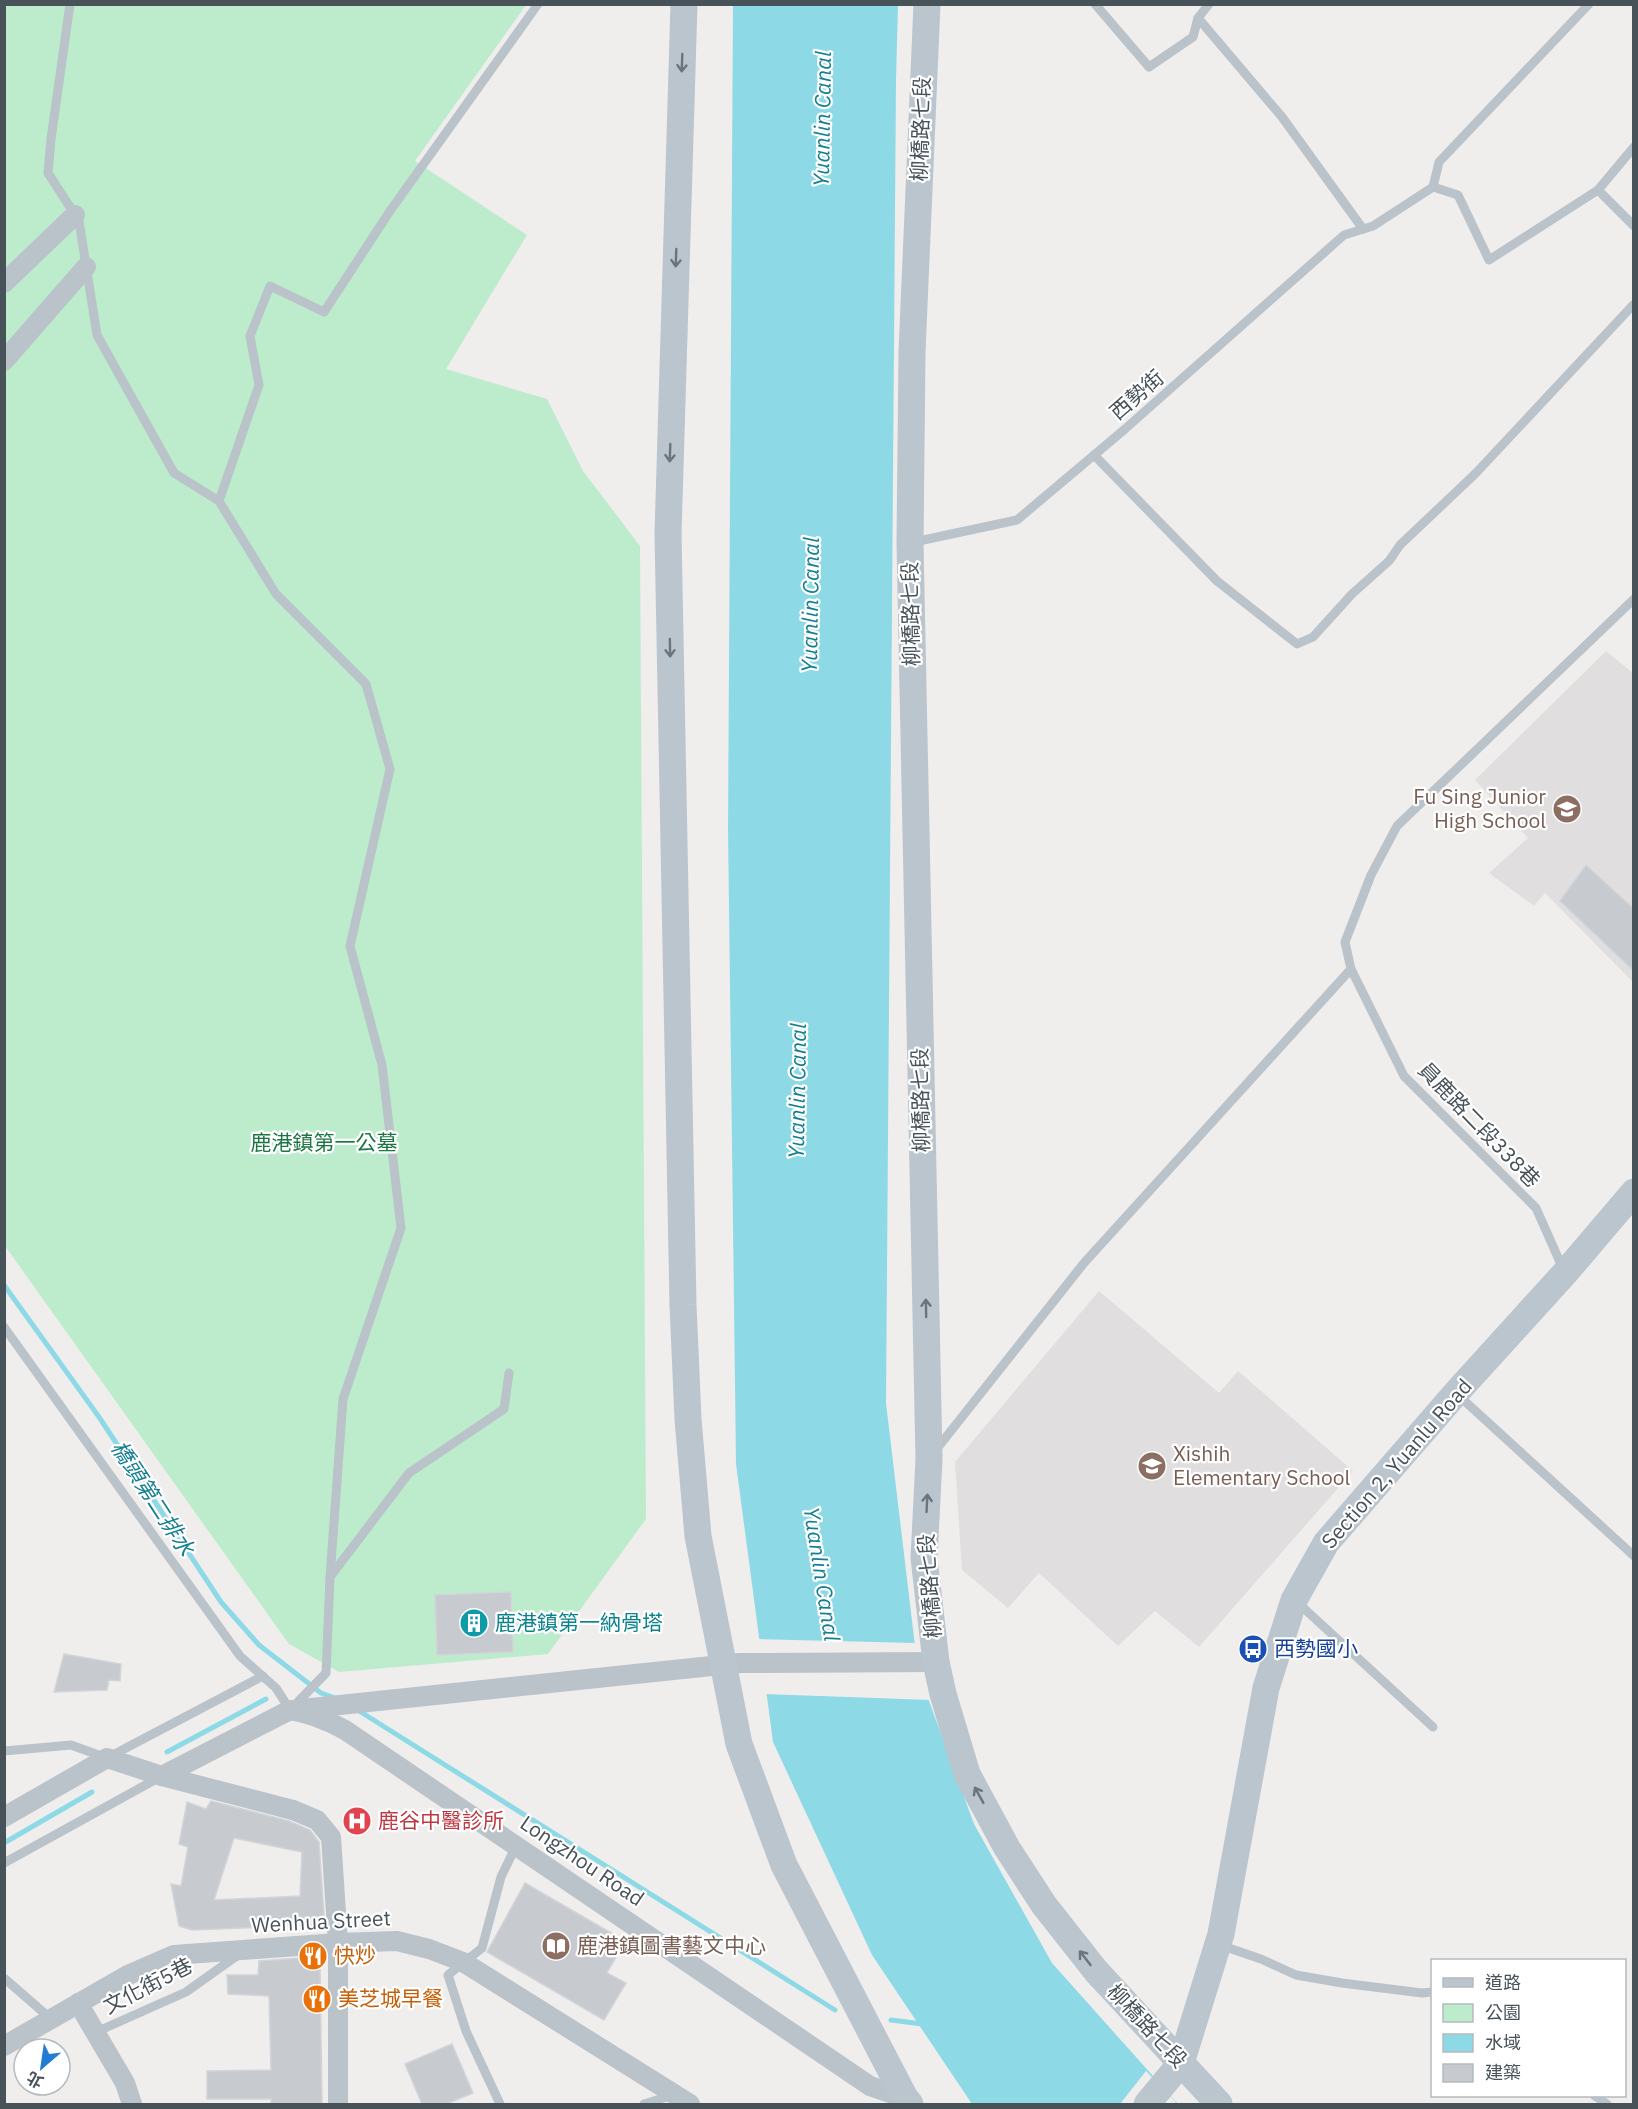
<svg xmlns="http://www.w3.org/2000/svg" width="1638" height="2109" font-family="'IBM Plex Sans','Noto Sans TC',sans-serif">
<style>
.education{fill:#e1dedf}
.green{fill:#bdeccc}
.water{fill:#8ddae6}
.pier{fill:#f0eded}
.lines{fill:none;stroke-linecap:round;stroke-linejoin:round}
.stream{stroke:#8ddae6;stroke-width:5}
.building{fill:#c7cbd0;stroke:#d1d4d9;stroke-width:1.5;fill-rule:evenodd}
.lane{stroke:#b9c3c9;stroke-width:9}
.street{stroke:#b9c3c9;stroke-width:20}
.secondary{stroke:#bac5ce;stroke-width:27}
.oneway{stroke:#6a747c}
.labels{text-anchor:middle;stroke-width:4.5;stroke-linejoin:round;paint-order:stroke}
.street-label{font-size:21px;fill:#475259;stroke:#fff}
.education-label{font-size:21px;fill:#785e54;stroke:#fff;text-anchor:start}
.park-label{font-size:21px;fill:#1c7643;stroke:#fff}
.culture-label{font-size:21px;fill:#0d838f;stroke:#fff;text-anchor:start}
.transit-label{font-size:21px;fill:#164399;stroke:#fff;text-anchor:start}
.health-label{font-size:21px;fill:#be3a42;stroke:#fff;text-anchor:start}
.food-label{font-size:21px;fill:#c56008;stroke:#fff;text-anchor:start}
.water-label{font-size:22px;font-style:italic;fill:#147f91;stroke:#fff}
</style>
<rect width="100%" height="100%" fill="#f0eded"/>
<g class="education">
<path d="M1606,651L1633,673V982L1545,893L1534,906L1489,873L1528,838L1475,780Z"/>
<path d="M1099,1291L1219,1393L1238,1371L1353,1471L1199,1647L1155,1611L1118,1646L1039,1573L1008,1608L962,1570L955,1462Z"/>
</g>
<path class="green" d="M4,5H526L415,161L527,235L446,369L547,399L583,471L640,546L646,1519L548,1654L339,1672L289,1644L5,1246Z"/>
<path class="water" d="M733,5H898L896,80L886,1403L918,1671L974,1824L1052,1963L1178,2104H972L872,1955L773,1742L736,1464L728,828Z"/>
<g class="pier">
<path d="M756,1639L915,1643L921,1671L931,1700L764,1694Z"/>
<path d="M1146,2071L1176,2102L1174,2104H1120Z"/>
</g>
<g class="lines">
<g class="stream">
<path d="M4,1285L99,1417L221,1602L259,1645L321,1693L335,1698"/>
<path d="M356,1709L835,2010"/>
<path d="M167,1752L266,1699"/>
<path d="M4,1843L92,1792"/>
<path d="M891,2020L922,2024"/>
</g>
</g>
<g class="building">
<path d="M1586,865L1634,909V971L1560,901Z"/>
<path d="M511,1592L513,1652L437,1655L435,1595Z"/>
<path d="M64,1654L121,1664L120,1681L109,1680L107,1690L54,1692Z"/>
<path d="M211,1801L289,1821L310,1830L319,1842L324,1915L321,1921L315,1925L192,1930L179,1926L171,1884L181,1886L188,1847L179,1844L187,1802L206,1809ZM234,1838L302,1852L300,1896L214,1900Z"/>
<path d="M525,1883L625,1941L607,1973L626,1983L604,2020L487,1952Z"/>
<path d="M314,1957L320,1966L322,2104H271V2099H207V2071L271,2070L269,1996L228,1994L227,1975H258L259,1961Z"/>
<path d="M452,2044L473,2093L446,2104H422L405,2064Z"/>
</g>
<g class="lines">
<g class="lane">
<path d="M70,4L51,139L48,173L79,221L97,335L174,473L219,501"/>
<path d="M1095,4L1149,67L1193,37L1198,18L1282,117L1363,229"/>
<path d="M1198,18L1209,4"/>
<path d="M1433,187L1439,162L1589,4"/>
<path d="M1598,190L1634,226"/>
<path d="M1094,455L1217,581L1297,644L1313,637L1352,594L1389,561L1400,545L1475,474L1634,304"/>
<path d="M914,542L1017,520L1125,429L1344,235L1373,226L1433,187L1458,195L1489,260L1598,190L1634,147"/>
<path d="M1351,969L1404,1076L1536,1208L1564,1271"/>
<path d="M4,1327L240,1656L276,1688L290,1710L326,1673L330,1577L343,1399L401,1228L382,1065L350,946L390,769L366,684L276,594L219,501L259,385L250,336L270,286L324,312L390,211L538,4"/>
<path d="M1458,1395L1634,1556"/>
<path d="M935,1451L1084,1263L1351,969L1345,942L1371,875L1397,826L1634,599"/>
<path d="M330,1577L409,1473L504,1409L509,1373"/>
<path d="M1298,1603L1433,1727"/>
<path d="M4,1751L71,1745L107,1758L263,1676"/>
<path d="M4,1863L160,1777"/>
<path d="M1220,1945L1261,1959L1296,1975L1342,1983L1422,1993L1432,1992"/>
<path d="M4,1978L51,2019"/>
<path d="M96,2032L186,1992L238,1955"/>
<path d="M1595,2096L1607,2104"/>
<path d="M500,2104L466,2031L448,1975L482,1948L501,1877L516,1846"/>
<path d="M644,2104L673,2095"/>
</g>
<g class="street">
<path d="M4,283L75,215"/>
<path d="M4,361L86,267"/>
<path d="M302,1709L740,1663L936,1662"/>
<path d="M162,1776L290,1710C311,1713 327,1720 345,1730L870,2086L905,2098L907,2103"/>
<path d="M4,1817L107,1758L162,1776L293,1810L317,1820L331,1837L338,1943V2104"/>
<path d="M78,2003L125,2083L132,2104"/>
<path d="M4,2046L128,1975L174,1955L338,1943L397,1941L429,1949L463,1962L690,2104"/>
</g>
<g class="secondary">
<path d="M684,4L668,534L683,1305L688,1419L698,1536L739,1744L784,1865L905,2098L910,2104"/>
<path d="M927,4L912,352L910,543L929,1459L924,1558L936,1662L943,1694L967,1774L1007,1848L1044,1905L1096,1971L1219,2104"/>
<path d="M1147,2104L1181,2063L1221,1934L1266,1688L1294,1600L1326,1543L1456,1393L1565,1273L1634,1192"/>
</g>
</g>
<defs><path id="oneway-shaft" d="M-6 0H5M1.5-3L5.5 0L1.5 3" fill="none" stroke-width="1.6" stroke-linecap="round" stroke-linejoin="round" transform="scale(1.5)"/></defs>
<g class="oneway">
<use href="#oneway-shaft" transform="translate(682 63) rotate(92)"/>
<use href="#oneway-shaft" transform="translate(676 258) rotate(92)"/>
<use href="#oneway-shaft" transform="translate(670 453) rotate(92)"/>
<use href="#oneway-shaft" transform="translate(670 648) rotate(89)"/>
<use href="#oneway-shaft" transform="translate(926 1308) rotate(-91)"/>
<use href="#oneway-shaft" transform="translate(927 1503) rotate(-87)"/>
<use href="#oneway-shaft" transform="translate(979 1795) rotate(-119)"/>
<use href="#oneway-shaft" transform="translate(1085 1958) rotate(-128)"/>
</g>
<defs>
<g id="school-disc" transform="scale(1.5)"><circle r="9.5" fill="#8d6e63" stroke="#fff"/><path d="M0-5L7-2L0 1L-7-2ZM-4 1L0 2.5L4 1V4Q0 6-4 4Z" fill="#fff"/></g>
<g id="building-disc" transform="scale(1.5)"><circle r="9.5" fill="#0f9aa8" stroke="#fff"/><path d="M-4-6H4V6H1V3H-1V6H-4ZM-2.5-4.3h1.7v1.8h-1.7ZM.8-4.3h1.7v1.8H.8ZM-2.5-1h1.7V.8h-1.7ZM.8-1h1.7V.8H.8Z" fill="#fff"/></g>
<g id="bus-disc" transform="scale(1.5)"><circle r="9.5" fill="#1a4fb4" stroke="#fff"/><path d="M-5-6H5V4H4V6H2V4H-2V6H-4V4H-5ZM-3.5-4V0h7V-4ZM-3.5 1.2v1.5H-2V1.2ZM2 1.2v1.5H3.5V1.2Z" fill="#fff"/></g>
<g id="hospital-disc" transform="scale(1.5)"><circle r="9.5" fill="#e0444e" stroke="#fff"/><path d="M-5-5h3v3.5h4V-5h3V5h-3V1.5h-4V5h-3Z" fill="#fff"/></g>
<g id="library-disc" transform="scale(1.5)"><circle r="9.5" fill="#8d6e63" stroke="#fff"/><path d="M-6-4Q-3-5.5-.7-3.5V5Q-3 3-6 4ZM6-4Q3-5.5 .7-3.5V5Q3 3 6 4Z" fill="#fff"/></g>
<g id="restaurant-disc" transform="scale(1.5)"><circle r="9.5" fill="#e8710a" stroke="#fff"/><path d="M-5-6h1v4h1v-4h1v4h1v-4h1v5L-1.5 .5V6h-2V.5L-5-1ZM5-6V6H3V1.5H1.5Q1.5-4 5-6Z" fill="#fff"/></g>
</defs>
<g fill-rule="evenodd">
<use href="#school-disc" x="1567" y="809"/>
<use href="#school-disc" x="1152" y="1466"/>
<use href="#building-disc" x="474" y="1623"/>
<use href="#bus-disc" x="1253" y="1649"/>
<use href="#hospital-disc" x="357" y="1821"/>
<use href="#library-disc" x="556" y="1946"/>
<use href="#restaurant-disc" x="313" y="1956"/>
<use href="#restaurant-disc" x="317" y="1999"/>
</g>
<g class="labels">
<g class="street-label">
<text transform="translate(921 129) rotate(-88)" y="7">柳橋路七段</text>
<text transform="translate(1137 395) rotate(-41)" y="7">西勢街</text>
<text transform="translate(911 614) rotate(-91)" y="7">柳橋路七段</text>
<text transform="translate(921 1100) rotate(-91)" y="7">柳橋路七段</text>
<text transform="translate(1479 1125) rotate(46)" y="7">員鹿路二段338巷</text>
<text transform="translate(1397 1464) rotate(-49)" y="7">Section 2, Yuanlu Road</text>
<text transform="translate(930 1586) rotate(-94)" y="7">柳橋路七段</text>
<text transform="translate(582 1861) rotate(34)" y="7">Longzhou Road</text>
<text transform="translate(321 1922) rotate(-3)" y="7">Wenhua Street</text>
<text transform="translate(148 1986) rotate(-27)" y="7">文化街5巷</text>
<text transform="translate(1147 2026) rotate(47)" y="7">柳橋路七段</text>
</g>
<g class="education-label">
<text x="1546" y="804" text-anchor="end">Fu Sing Junior<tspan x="1546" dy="24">High School</tspan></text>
<text x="1173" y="1461">Xishih<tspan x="1173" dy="24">Elementary School</tspan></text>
<text x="577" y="1953">鹿港鎮圖書藝文中心</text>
</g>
<g class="park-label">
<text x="324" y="1150">鹿港鎮第一公墓</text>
</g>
<g class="culture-label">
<text x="495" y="1630">鹿港鎮第一納骨塔</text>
</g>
<g class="transit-label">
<text x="1274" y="1656">西勢國小</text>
</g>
<g class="health-label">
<text x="378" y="1828">鹿谷中醫診所</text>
</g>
<g class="food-label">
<text x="334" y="1963">快炒</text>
<text x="338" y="2006">美芝城早餐</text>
</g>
<g class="water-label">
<text transform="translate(822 119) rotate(-89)" y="8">Yuanlin Canal</text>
<text transform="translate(810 605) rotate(-89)" y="8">Yuanlin Canal</text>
<text transform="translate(797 1091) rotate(-89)" y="8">Yuanlin Canal</text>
<text transform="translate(153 1498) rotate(57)" y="8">橋頭第二排水</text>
<text transform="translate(822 1574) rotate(81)" y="8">Yuanlin Canal</text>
</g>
</g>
<rect width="1638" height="2109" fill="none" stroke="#475259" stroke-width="12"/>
<rect x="1431" y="1959" width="195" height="138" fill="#ffffff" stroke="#b5babd" stroke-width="1.5"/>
<rect x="1443" y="1978" width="30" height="9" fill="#bac5ce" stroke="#b5babd" stroke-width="1.5"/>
<text x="1485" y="1989" font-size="18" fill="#475259">道路</text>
<rect x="1443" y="2004" width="30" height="18" fill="#bdeccc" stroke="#b5babd" stroke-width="1.5"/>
<text x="1485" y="2019" font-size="18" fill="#475259">公園</text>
<rect x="1443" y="2034" width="30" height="18" fill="#8ddae6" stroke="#b5babd" stroke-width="1.5"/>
<text x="1485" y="2049" font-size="18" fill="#475259">水域</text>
<rect x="1443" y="2064" width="30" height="18" fill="#c7cbd0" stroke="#b5babd" stroke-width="1.5"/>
<text x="1485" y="2079" font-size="18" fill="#475259">建築</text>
<g transform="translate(42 2067) rotate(209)"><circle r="28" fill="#ffffff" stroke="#b5babd" stroke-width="1.5"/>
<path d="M0-4.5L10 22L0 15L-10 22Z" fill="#237cd4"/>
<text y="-9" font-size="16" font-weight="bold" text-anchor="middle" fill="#475259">北</text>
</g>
</svg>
